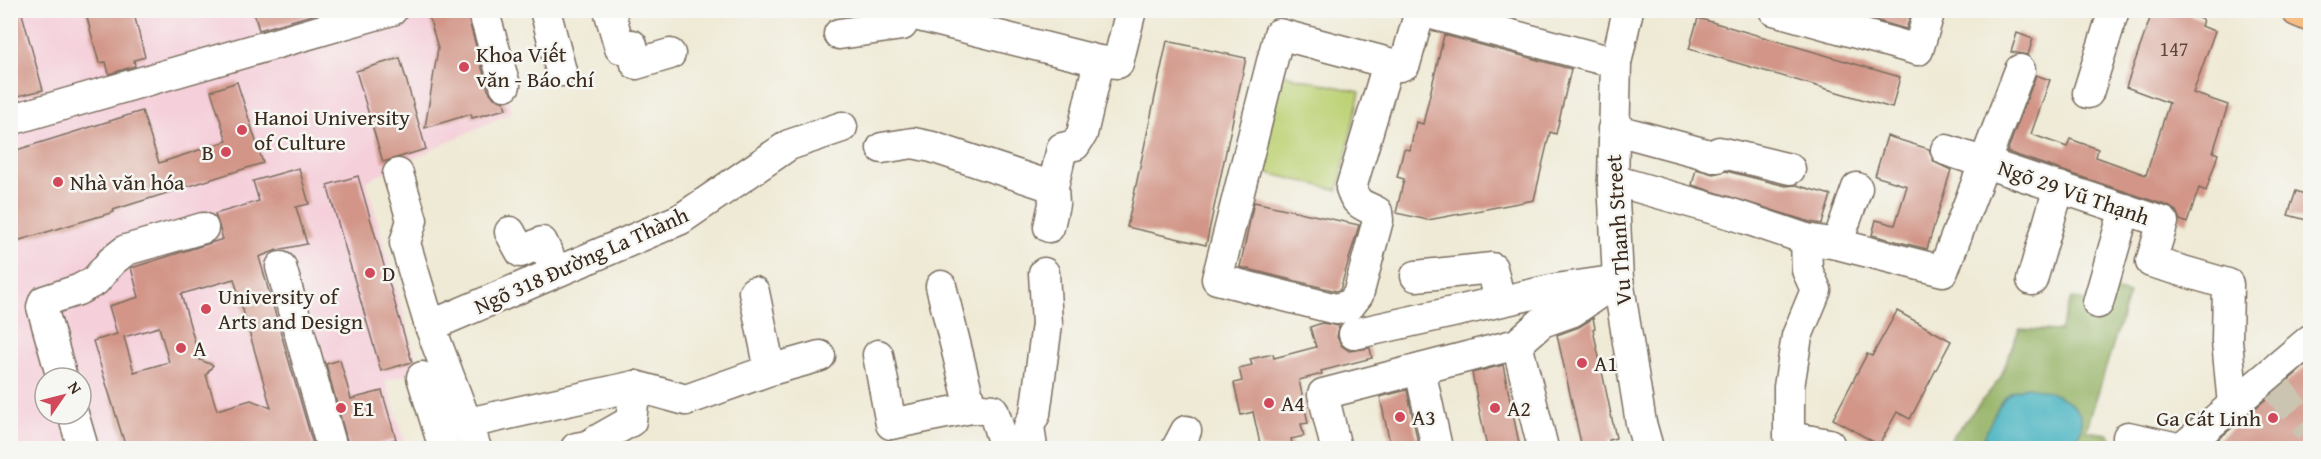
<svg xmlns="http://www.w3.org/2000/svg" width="2321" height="459" font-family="'Gentium Book Plus',serif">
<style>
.built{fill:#f5cfda;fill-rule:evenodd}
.green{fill:#bdd276;stroke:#7c7e4a;stroke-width:1.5}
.forest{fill:#96b467;stroke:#686f42;stroke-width:1.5}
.water{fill:#44b2c0;stroke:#406e6f;stroke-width:1.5}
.building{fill:#d29587;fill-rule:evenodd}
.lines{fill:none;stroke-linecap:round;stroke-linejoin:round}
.minor-tunnel{stroke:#cbc4b0;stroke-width:30;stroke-dasharray:30 15;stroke-linecap:butt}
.minor-casing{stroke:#7a6d5e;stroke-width:33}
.major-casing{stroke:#7a6d5e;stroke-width:36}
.minor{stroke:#fff;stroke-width:30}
.major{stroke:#f6be87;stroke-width:33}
.poi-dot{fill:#d1495b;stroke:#f6f6f2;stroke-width:2}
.labels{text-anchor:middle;stroke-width:5;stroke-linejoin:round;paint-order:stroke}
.number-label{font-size:20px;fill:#614538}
.poi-label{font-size:22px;fill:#3b2a1e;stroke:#f6f6f2;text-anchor:start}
.street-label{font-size:22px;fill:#3b2a1e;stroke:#f6f6f2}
</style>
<rect width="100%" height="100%" fill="#f6f6f2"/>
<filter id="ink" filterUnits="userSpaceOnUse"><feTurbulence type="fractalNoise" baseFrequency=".0167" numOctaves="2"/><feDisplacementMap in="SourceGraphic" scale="12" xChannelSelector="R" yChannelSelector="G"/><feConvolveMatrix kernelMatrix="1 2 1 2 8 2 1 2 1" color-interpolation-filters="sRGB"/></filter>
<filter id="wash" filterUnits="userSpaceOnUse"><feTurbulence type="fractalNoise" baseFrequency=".008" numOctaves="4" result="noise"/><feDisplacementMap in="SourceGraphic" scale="24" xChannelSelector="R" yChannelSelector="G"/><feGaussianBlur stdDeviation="1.35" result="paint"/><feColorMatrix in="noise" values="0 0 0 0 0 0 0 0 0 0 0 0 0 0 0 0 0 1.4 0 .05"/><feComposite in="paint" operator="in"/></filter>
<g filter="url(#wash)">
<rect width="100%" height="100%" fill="#efead5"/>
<path class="built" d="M10,11H481L512,112L366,181L420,371L385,381L407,448H11ZM45,378H81V414H45Z"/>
<path class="green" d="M1281,74L1360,92L1338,190L1259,171Z"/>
<path class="forest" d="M2099,286L2129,294L2086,431L2108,434L2115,445L2114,448H2071L2081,431L1997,409L1983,441L1982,448H1943L2000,379L2019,329L2060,331L2071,298L2092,302Z"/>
<path class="water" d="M2026,387C2047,389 2090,403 2080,432C2078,438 2074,443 2071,448H1982C1983,435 1999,399 2012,392C2016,390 2022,389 2026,387Z"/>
<g id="blocks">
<g class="building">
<path d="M10,10H21L43,90L10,98Z"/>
<path d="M85,10H133L145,57L134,60L135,66L109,74L106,62L99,63Z"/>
<path d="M253,10H318L319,13L259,30Z"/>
<path d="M427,10H466L488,90L494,98L504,102L506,109L472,118L471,114L425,128L438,48Z"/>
<path d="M1854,10H1912L1906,29L1853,14Z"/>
<path d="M2153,10H2177L2203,20L2201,26L2215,31L2193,93L2228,105L2213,152L2218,154L2206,191L2199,188L2187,223L2180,220L2176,211L2168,206L2007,152L2036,75L2050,80L2031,134L2067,147L2070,139L2098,149L2096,157L2146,175L2169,103L2126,87Z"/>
<path d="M1698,18L1900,77L1892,108L1689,49Z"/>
<path d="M2017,33L2033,39L2028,55L2011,52Z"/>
<path d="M1444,35L1571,69L1556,134L1550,132L1534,200L1428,220L1396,213L1404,179L1397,177L1404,149L1410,150L1416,122L1423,124Z"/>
<path d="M1167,41L1246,58L1206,245L1127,227Z"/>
<path d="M400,58L426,149L383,162L356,71Z"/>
<path d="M237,82L263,163L113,210L114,212L10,243V152L142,111L159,163L227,141L211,91Z"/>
<path d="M1887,136L1929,149L1934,162L1951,170L1927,249L1872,235L1876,220L1895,225L1907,186L1875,176Z"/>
<path d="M299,168L309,204L296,207L307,244L277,250L259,257L314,448H126L93,341L117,334L109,306L139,297L131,268L223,239L215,214L259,201L253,181ZM234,279L271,408L251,400L217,410L206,375L213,365L200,360L181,294ZM159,327L169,362L134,372L124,337Z"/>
<path d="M1696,169L1713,174L1726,171L1786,186L1796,185L1831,195L1822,224L1810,222L1692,185Z"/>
<path d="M358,176L412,362L381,371L327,185Z"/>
<path d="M2296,191L2310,196V221L2288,215Z"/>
<path d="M1254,202L1359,225L1340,290L1336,291L1240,267Z"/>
<path d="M1897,311L1951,341L1910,419L1897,412L1879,445L1833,419L1867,354L1872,356Z"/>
<path d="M1593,318L1595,328L1593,329L1616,438L1609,440L1611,448H1582L1557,335L1579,327Z"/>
<path d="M1322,323L1339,326L1337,337L1342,346L1349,351L1370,348L1372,358L1321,371L1322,374L1299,380L1308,423L1301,424L1304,436L1291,439L1293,448H1261L1253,412L1241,415L1234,383L1242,381L1239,368L1252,365L1250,359L1273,354L1274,358L1316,347L1310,327Z"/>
<path d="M340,360L351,399L382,391L396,439L365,448H349L326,364Z"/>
<path d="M2310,362V448H2208Z"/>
<path d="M1503,365L1520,448H1487L1472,373Z"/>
<path d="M1407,390L1419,448H1391L1380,397Z"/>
</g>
</g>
</g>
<g filter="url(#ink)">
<use href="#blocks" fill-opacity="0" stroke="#7a6d5e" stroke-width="1.5"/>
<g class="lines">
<path class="minor-tunnel" d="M2276,387L2310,430"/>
<g class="minor-casing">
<g id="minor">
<path d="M483,10L505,85"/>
<path d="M545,10L561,71"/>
<path d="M609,10L620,48L632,45L636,64L670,54"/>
<path d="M1417,10L1616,63"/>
<path d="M1628,10L1616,63L1613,180L1618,280L1641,423L1648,448"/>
<path d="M1774,10L1918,50L1930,10"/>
<path d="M839,34L902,25L903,12L1099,61L1118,63L1131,10"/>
<path d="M1388,64L1351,188C1357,206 1362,204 1377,212L1378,220L1358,295L1350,305L1336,309L1217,279L1279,34L1400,66L1405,64L1420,11"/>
<path d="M2088,93L2114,10"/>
<path d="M10,120L392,10"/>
<path d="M1613,129L1717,157L1719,152L1790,169"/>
<path d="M882,148L913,143L932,147L1053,187L1062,148L1075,145L1082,134L1099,61"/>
<path d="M1946,150L2163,222L2151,262L2228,284L2227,341L2233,405"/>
<path d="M398,174L412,220L405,243L430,326L476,448"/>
<path d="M1613,180L1735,215L1806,239L1837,244L1943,271L2020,70"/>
<path d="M1049,227L1054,204L1053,187"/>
<path d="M510,232L521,252L542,242L556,271"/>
<path d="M1806,239L1807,270L1816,290L1797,336L1789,387V437L1829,444V448"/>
<path d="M1837,244L1857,188"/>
<path d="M281,267L332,448"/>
<path d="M1416,276L1492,268L1500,301"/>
<path d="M2032,280L2059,187"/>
<path d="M941,286L971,408L993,410L1005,448"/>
<path d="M754,292L770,370"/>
<path d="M2098,303L2125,209"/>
<path d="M430,326L681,219L789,145L842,127"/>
<path d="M1354,334L1556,289L1612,281"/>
<path d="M1517,344L1543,448"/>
<path d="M878,355L891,424L971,408"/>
<path d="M1420,370L1437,448"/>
<path d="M422,377L444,448"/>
<path d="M62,378L42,307L44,301L78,290L95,281L112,261L126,250L203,228"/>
<path d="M73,414L83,448"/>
<path d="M468,423L635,386L686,400L770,370L820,356"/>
<path d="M2128,437L2178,448"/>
<path d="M576,448L587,446L631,421L635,386"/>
<path d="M1032,448L1029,426L1035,414L1047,324L1044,273"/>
<path d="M1177,448L1186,431"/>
<path d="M1336,448L1323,394L1517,344L1542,322L1573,311L1618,280"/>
<path d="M2182,448L2310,340"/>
</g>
</g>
<g class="major-casing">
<path id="major" d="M2298,10L2310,15"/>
</g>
<use href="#minor" class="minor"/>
<use href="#major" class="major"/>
</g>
</g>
<g class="poi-dot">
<circle cx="464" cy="67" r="6"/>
<circle cx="242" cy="130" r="6"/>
<circle cx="226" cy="152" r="6"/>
<circle cx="58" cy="182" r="6"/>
<circle cx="370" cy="273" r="6"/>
<circle cx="206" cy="309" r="6"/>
<circle cx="181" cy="348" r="6"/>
<circle cx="1582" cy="363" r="6"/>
<circle cx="1269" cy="403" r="6"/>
<circle cx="341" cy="408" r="6"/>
<circle cx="1495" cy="408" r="6"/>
<circle cx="1400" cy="417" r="6"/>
<circle cx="2273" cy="418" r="6"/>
</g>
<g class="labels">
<g class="number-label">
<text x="2174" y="56">147</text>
</g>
<g class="poi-label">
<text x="476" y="62">Khoa Viết<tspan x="476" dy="25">văn - Báo chí</tspan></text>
<text x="254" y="125">Hanoi University<tspan x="254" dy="25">of Culture</tspan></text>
<text x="214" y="160" text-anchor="end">B</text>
<text x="70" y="190">Nhà văn hóa</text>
<text x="382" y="281">D</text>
<text x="218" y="304">University of<tspan x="218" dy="25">Arts and Design</tspan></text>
<text x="193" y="356">A</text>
<text x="1594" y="371">A1</text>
<text x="1281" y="411">A4</text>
<text x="353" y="416">E1</text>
<text x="1507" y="416">A2</text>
<text x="1412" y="425">A3</text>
<text x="2261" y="426" text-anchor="end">Ga Cát Linh</text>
</g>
<g class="street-label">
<text transform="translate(2074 192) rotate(19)" y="8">Ngõ 29 Vũ Thạnh</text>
<text transform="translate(1618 230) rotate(-94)" y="8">Vu Thanh Street</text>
<text transform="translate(581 260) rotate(-24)" y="8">Ngõ 318 Đường La Thành</text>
</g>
</g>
<rect width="2321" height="459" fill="none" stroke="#f6f6f2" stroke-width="36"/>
<g transform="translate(63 396) rotate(55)"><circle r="28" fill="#f6f6f2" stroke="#aba49d" stroke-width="1.5"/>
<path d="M0-4.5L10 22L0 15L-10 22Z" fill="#d1495b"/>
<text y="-9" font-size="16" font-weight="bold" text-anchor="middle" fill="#3b2a1e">N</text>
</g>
</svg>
